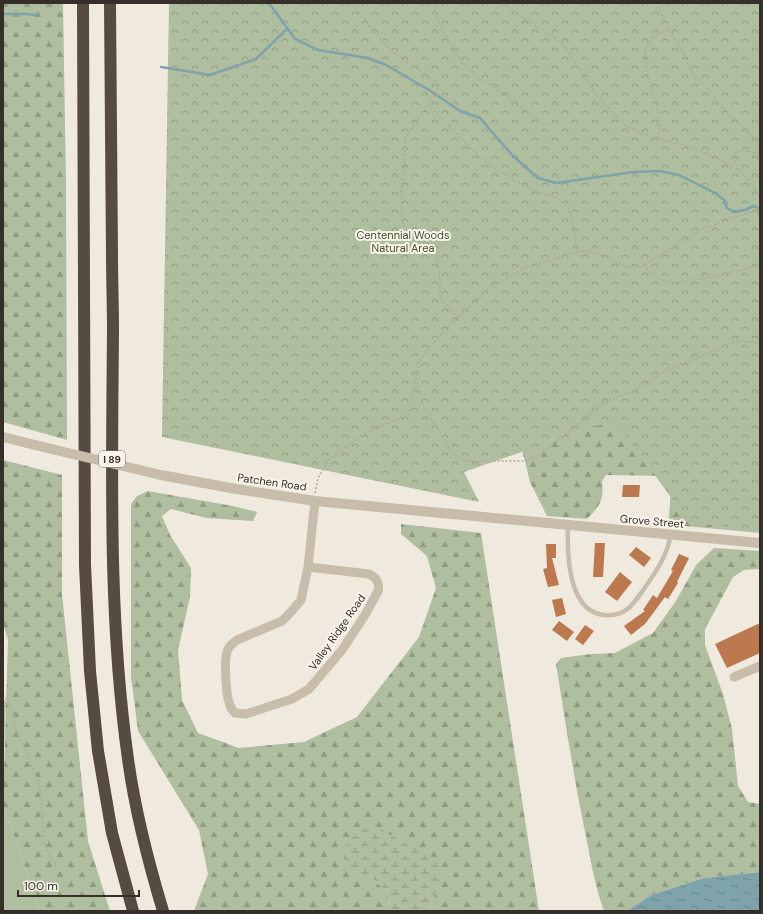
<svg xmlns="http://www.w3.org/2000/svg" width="763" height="914" font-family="'DM Sans',sans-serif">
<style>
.grass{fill:#afbe9f}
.forest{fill:url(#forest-firs)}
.wetland{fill:url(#wetland-marsh)}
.park{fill:url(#park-crowns)}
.water{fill:url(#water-ripples)}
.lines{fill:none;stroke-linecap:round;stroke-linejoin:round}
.stream{stroke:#7fa3ab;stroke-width:2.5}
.building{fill:#bc7950}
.path{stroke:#b3a695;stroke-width:1.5;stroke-dasharray:2 2;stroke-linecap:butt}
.service{stroke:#c8bcaa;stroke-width:4.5}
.minor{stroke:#c8bcaa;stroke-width:9}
.tertiary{stroke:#c8bcaa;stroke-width:10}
.motorway{stroke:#564a41;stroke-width:12}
.tertiary-bridge{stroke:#c8bcaa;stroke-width:10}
.labels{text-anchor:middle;stroke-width:4;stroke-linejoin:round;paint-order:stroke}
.shield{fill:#f8f4ea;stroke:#706a63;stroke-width:1}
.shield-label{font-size:10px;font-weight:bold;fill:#362f29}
.park-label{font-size:11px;fill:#41522f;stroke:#f8f4ea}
.street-label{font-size:11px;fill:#362f29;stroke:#f8f4ea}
</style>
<defs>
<pattern id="forest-firs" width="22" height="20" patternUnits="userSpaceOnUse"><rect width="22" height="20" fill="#afbe9f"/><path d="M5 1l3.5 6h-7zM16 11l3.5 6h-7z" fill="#8f9b82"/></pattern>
<pattern id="wetland-marsh" width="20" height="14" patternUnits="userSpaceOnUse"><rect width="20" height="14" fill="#afbe9f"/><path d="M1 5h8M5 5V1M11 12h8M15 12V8" fill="none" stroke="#8f9b82"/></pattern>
<pattern id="park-crowns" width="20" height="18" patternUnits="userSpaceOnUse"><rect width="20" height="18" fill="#afbe9f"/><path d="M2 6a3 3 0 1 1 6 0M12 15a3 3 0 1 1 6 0" fill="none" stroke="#8f9b82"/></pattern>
<pattern id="water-ripples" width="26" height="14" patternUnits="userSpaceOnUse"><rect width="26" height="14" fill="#7fa3ab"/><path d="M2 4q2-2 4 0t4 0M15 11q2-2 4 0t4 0" fill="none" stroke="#69858b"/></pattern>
</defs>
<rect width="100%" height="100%" fill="#f0eade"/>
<g class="grass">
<path d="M3,698L6,702L3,776Z"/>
<path d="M3,805L40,911H3Z"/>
</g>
<g class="forest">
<path d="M3,3H63L66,182L67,440L3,422Z"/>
<path d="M760,240V533L674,525L669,518L671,486L666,476L606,475L602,481C604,500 600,506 587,519L547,516L530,482L514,417Z"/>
<path d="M3,460L62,475V594L88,841L110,911H40L3,805L8,640L3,624Z"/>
<path d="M148,491L233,506L257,512L253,521L206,518L171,509L162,516L170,535L191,568L190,597L178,650L182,700L198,733L239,748L304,742L357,717L419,637L436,588L427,556L401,534V524L481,533L539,911H431L429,905L439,886L358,875L372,878L388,893L391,911H194L208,874L199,830L138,731L131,677V504L137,496Z"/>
<path d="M714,548L760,551V569L744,570L733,577L705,629V645L723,694L732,729L738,786L748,802L760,804V872L704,878L651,895L627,911H604C594,884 590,855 584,827C573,773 565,719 556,664L561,658L591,654L615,653L653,633L676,601L696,565Z"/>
</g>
<path class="wetland" d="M373,825L418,850L441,867L439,886L429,905L431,911H391L388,893L372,878L358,875L339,853L357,831Z"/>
<path class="park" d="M169,3H760V530L690,523L614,420L464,472L479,502L162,437Z"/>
<path class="water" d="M760,872V911H627L651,895L704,878Z"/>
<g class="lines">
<g class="stream">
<path d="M269,3L295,39L318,50L368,58L386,65L429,90L460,111L480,118L513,156L538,178L556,183L634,172L660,171L679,175L715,193L724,200L727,208L734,212L745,210L754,206L760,209"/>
<path d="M3,14H26L36,15"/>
<path d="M161,67L210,75L256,59L287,29"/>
</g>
</g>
<g class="building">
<path d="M623,485H640L639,497H622Z"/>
<path d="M595,543H605L603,577H593Z"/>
<path d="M546,544H556V558H552L559,585L548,587L543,569L547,568Z"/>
<path d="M636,547L651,558L644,567L629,555Z"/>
<path d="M679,554L689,558L677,582L678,583L668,599L665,597L645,624L631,635L624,626L645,611L643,610L653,595L657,598L673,571L671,570Z"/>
<path d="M620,572L632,582L617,601L605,592Z"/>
<path d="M562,598L566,614L556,617L552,600Z"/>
<path d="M559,621L574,632L567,641L552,630Z"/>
<path d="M760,623V653L727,668L715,644Z"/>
<path d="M585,625L594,631L583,645L575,639Z"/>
</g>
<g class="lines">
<g class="path">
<path d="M352,3L374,32L391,50L439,84L435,94L405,138V156L401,202L403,223L414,242H427L437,257L440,278V297L458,318"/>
<path d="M436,3L434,10L443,32L461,61L481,79L499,90L519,107L543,124L550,125"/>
<path d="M501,3L555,38L567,50L594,92L619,120L628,127L644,134L696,149L731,165L742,173L760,197"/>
<path d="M656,3L669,30"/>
<path d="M428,105L483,160L507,176L534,191L558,198L569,210L574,230L577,252"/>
<path d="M658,138L659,128V113L646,70L645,50L654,36L669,30L682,50L692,73L713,95L728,114L747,130L760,147"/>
<path d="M738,170L735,159L736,152L743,150L760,154"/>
<path d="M760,206L754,211L702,229L648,263L636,268L627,267L592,251L577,252L525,268L489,289L451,324L430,346L419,362L416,376L422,403L452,453L464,461H525L534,458L571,430L600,405L641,387L675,365L696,359L728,344L739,341L760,343"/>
<path d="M754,211L760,214"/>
<path d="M644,265L651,274L660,279L674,283L712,277L744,269L760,263"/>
<path d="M315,493L318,478L329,460L362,435L409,414L416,378"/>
<path d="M3,695L6,698L14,714V725L39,783L43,817V840L49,855L58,867"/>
</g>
<path class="service" d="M568,525C567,553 567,611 604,615C627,617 634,603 646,586C658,569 667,555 671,534"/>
<g class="minor">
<path d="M308,567L369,574C376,577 380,583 378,591L365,615L342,650L309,689L292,699L246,714L235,713C232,710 230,707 229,702C226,694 224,660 227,652C228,647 232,644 237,640L282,621L290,613L301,600L308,567L315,501"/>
<path d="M734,677L760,666"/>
</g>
<g class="tertiary">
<path d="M3,437L43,447"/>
<path d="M161,475L236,489L315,501L760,543"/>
</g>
<g class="motorway">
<path d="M83,3L85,565L90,671L98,751L112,833L133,911"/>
<path d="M110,3C111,87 111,171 112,255C112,280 113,304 113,329C112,472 108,617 128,759C135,811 148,861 163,911"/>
</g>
<path class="tertiary-bridge" d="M43,447L161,475"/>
</g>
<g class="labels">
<rect class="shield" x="99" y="451" width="26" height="16" rx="3"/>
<g class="shield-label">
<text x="112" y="463">I 89</text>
</g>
<g class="park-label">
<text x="403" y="239">Centennial Woods<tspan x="403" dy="13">Natural Area</tspan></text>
</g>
<g class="street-label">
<text transform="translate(272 482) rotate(8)" y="4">Patchen Road</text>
<text transform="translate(652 521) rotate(5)" y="4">Grove Street</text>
<text transform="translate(337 632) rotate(-55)" y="4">Valley Ridge Road</text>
</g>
</g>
<rect width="763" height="914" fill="none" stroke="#362f29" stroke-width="8"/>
<path d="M18 890v6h121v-6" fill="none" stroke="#362f29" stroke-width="2"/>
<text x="24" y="890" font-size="12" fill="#362f29" stroke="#f8f4ea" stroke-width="3" paint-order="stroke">100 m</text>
</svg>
